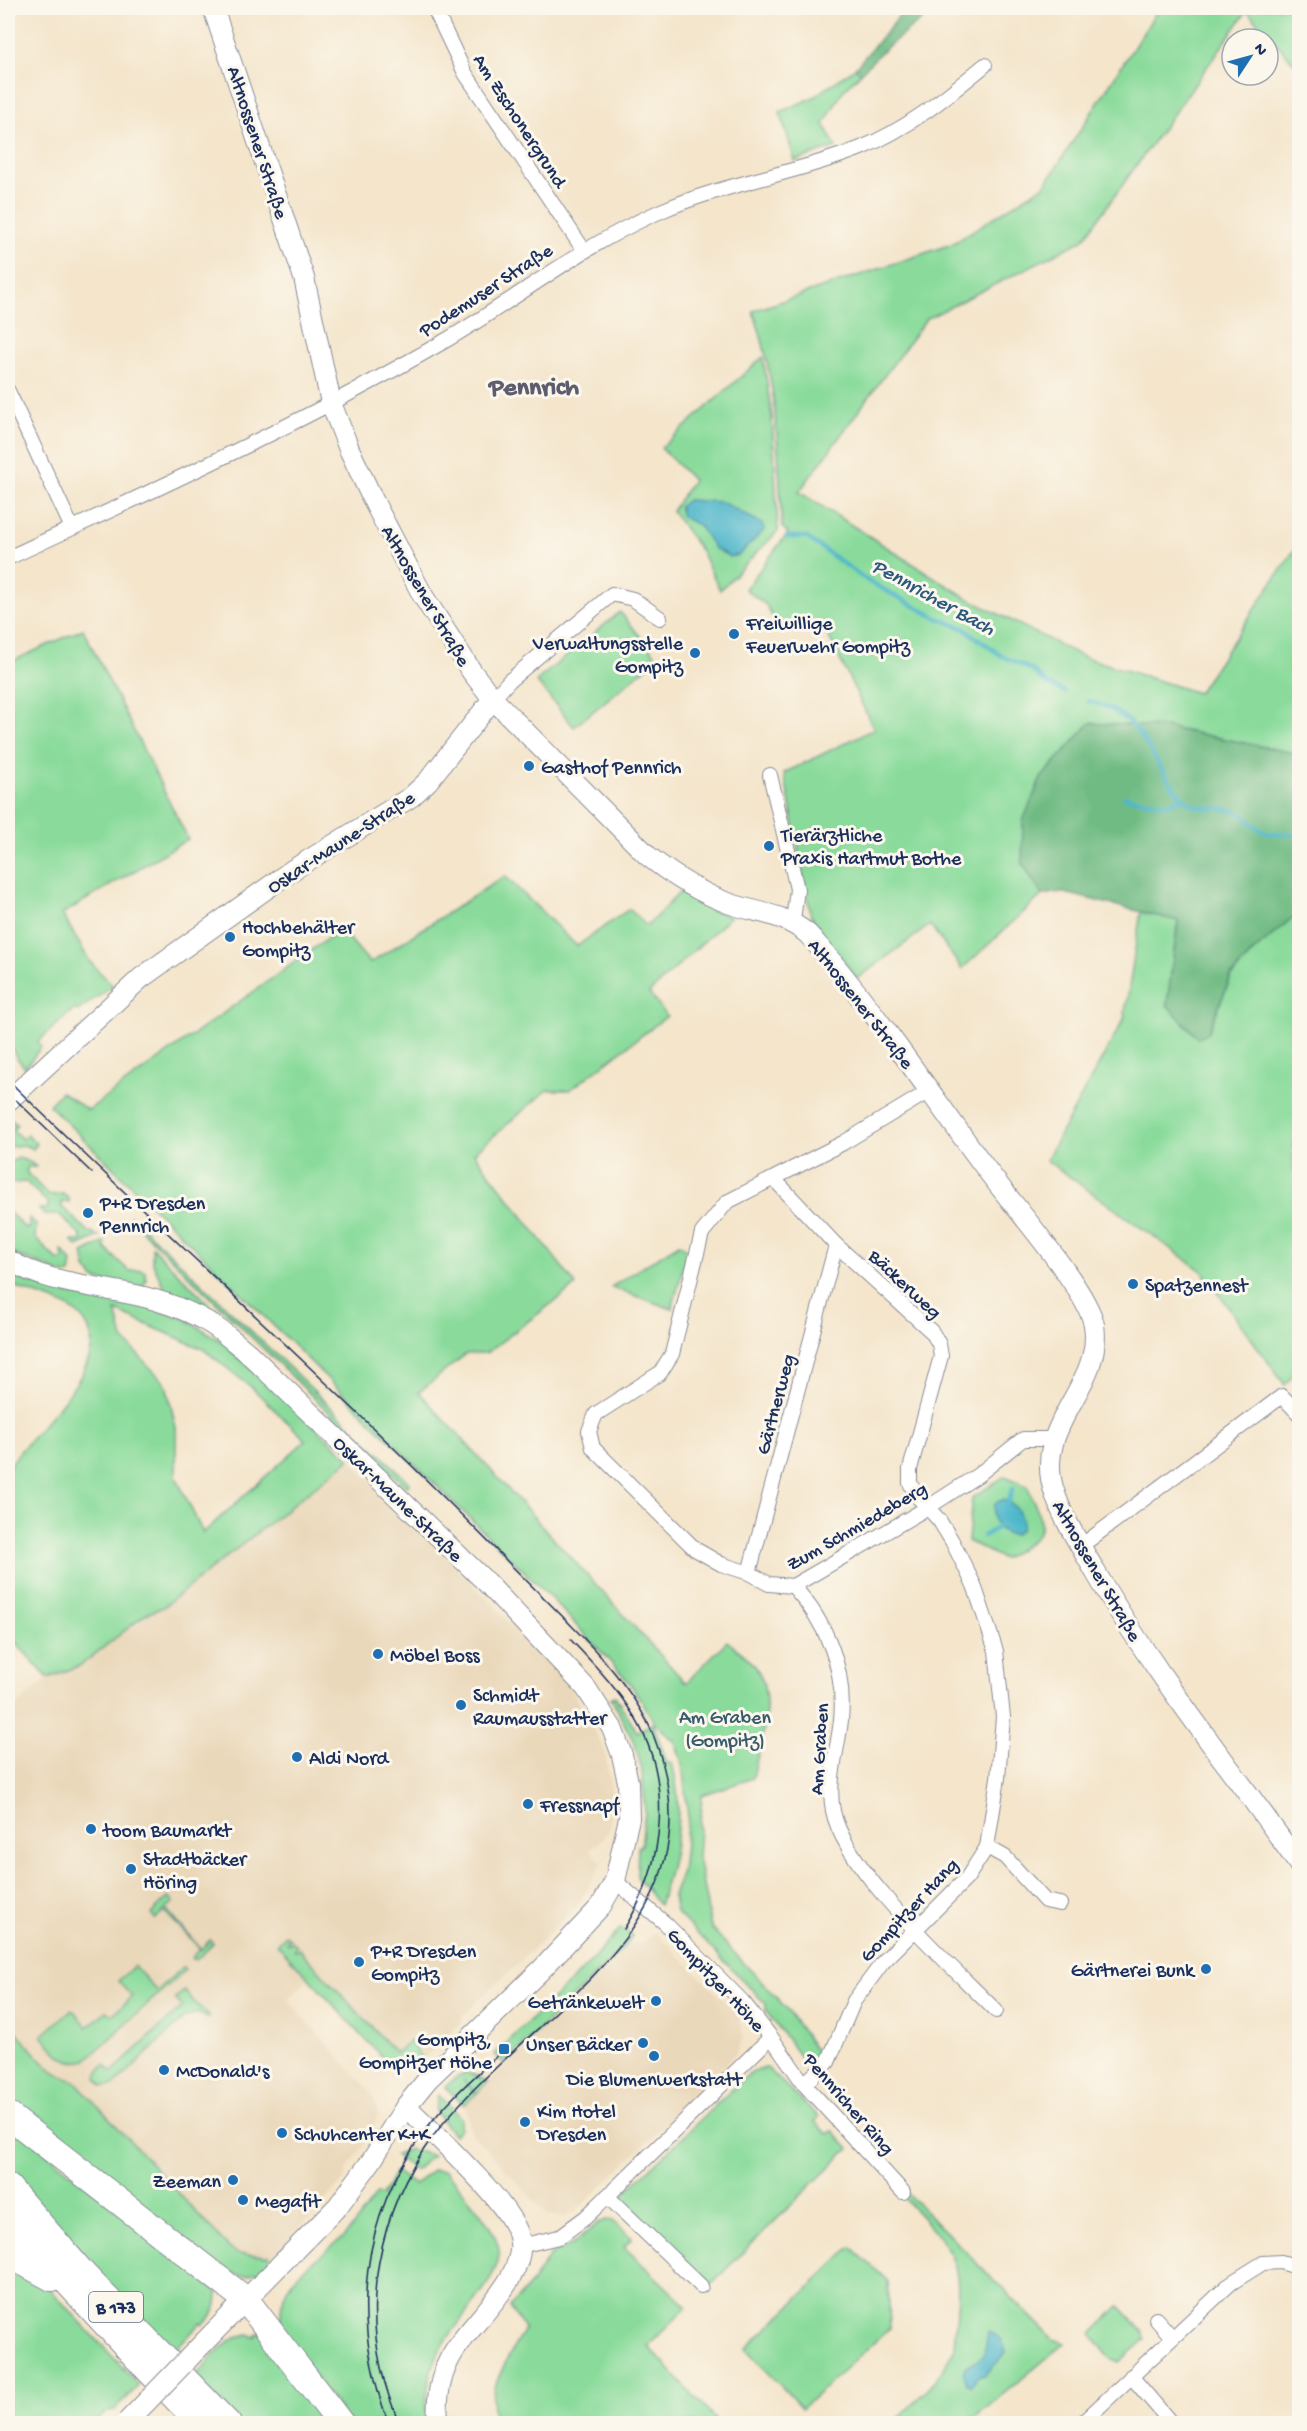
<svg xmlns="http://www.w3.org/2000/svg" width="1307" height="2431" font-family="'Gochi Hand',sans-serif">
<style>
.built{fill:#ead8ba}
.green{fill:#8adb9b;stroke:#52857c;stroke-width:1.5;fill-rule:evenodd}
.forest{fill:#6fbb83;stroke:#457570;stroke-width:1.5}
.water{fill:#4cb6ca;stroke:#347294;stroke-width:1.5}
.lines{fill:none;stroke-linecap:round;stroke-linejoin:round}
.stream{stroke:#4cb6ca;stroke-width:4.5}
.street-casing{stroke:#888a94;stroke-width:16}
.secondary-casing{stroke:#888a94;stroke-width:22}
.highway-casing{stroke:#888a94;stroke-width:28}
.street{stroke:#fff;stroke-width:14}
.secondary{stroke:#fff;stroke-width:20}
.highway{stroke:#fff;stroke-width:26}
.tram{stroke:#1b2f5e;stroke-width:1.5}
.secondary-bridge-casing{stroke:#888a94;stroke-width:22;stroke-linecap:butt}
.secondary-bridge{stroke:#fff;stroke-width:20}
.poi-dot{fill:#1f6fb2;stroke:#fbf7ec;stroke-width:2}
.labels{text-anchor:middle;stroke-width:6;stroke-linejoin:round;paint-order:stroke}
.shield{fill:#fbf7ec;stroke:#5e6b89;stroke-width:1.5}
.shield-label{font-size:18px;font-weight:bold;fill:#1b2f5e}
.street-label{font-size:20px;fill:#1b2f5e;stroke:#fbf7ec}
.poi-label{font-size:20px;fill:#1b2f5e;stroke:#fbf7ec;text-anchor:start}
.park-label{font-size:20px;fill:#375a6d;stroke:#fbf7ec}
.water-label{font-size:21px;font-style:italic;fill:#2a587e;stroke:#fbf7ec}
.district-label{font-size:26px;font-weight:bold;fill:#5d5d6d;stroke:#fbf7ec}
</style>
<rect width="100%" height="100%" fill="#fbf7ec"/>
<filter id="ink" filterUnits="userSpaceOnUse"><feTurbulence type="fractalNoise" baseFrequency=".0167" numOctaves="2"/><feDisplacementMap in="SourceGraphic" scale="12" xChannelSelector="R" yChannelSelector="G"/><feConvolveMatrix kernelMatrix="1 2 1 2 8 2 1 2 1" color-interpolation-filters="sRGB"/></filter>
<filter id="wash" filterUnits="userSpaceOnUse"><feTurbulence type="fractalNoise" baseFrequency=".008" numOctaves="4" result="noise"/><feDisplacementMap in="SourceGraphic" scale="24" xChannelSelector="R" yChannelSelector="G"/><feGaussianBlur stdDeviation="1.35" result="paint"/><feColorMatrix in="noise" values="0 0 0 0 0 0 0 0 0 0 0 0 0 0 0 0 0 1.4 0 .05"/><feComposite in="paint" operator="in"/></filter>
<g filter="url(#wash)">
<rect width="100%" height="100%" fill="#f4e5cb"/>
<g class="built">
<path d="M350,1459L544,1657L572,1690L605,1751L612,1794L609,1832L590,1850L602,1863L577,1907L462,2016V2021L416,2066L401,2068L380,2055L308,1978L288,2000L373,2095L378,2113L372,2132L347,2170L345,2179L274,2255L238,2254L226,2245L132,2143L41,2060L8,2021V1714L48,1678L81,1665L146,1614L163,1607Z"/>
<path d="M655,1932L739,2015L743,2038L737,2052L720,2071L575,2212L565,2217L548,2215L472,2134L465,2106L627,1944L642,1943Z"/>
</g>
<g class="green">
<path d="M1159,8H1299V68L1247,11L1083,240L926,319L799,492L967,598L1081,656L1198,693L1299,543V754L1165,727L1022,862L1042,895L962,969L930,925L857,979L811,916L784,773L874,729L827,633L780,631L766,605L745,589L788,533L782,527C778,454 778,380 753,311L952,244L1045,185Z"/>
<path d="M855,68L861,73L843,91L824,124L836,147L795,161L780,112L814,97Z"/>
<path d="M763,357L772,417L778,531L720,590L701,551L672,511L693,480L661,448Z"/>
<path d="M620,612L658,658L574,727L536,681Z"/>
<path d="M83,629L188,839L62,914L90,962L113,986L77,1011L74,1009L38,1042L41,1047L25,1068C7,1048 5,1033 14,1008L8,997V663Z"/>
<path d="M505,876L577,946L629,909L647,926L680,892L730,917L649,993L667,1016L570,1090H547L474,1153L576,1285L486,1353L466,1354L419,1392L686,1683L727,1641C736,1649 748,1656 755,1666C778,1698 759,1743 753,1778L702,1795L698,1857L711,1928L786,2008L819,2056L815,2059L801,2058L766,2011V2004L676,1912L673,1896L682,1871L688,1816L682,1763L675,1742L655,1723L630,1683L550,1597L49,1105L61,1092L88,1110L341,929L370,963Z"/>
<path d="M1141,912L1178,921L1167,1005L1208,1033L1231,977L1253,952L1299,912L1300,1129L1293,1147V1170H1300V1366L1285,1385L1202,1271L1046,1160L1124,1019Z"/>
<path d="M8,1116L17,1125L13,1130L22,1139L27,1135L37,1144L33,1149L24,1145L8,1147Z"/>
<path d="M18,1158L30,1162L36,1167H27V1173L48,1195L63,1194L69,1199V1202H62V1207L89,1232L99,1236L77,1246L72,1241H81V1236L60,1215H44L39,1209H48V1203L26,1182L11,1183L8,1178V1164Z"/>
<path d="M8,1211L25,1228H29V1218L36,1225L35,1238L57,1260H63L62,1250L72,1262L70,1274L67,1275L16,1255L8,1249Z"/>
<path d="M131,1216L410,1483L406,1487L129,1218Z"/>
<path d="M105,1242V1248L129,1271L142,1270L145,1272L146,1281L140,1289L94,1279L86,1268L83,1253Z"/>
<path d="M679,1244L688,1250L672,1309L611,1287Z"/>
<path d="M152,1247L241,1336L167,1294L152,1261Z"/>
<path d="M8,1272L30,1283L63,1290V1293L93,1299L100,1295L119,1299L184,1318L223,1342L350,1459L163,1607L146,1614L81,1665L48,1678L8,1634C8,1592 8,1549 8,1507C8,1497 4,1479 8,1470C24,1434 124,1362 81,1317C62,1298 31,1296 8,1283ZM116,1311L203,1349L251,1387L306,1440L203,1533L176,1477V1428L166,1384L123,1339Z"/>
<path d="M1005,1476L1027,1486C1048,1533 1047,1533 1003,1559L968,1541L972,1498Z"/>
<path d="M615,1696L637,1732L653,1723L667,1763H672C685,1812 675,1857 659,1905L637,1877L638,1846H641L645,1812L642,1770L635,1744L611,1698Z"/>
<path d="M169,1897L174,1902L166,1909L201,1949L210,1940L213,1943L196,1960L192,1958L200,1949L164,1911L155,1919L151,1914Z"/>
<path d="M621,1928L633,1936L623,1948L504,2064L495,2054L585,1968Z"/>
<path d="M286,1935L290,1939L287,1942L289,1944L292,1941L297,1946L294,1949L296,1951L299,1949L396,2053L409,2041L422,2058C407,2072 394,2065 380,2055L277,1944Z"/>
<path d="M134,1966L157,1991L183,1967L185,1970L86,2060C65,2067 55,2050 42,2036L72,2009L88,2027L106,2011L112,2015L132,1997L118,1981Z"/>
<path d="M184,1991L209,2017L207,2018L198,2013L185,2017L114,2085L103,2086L97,2078L99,2070L105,2065L112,2072L182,2007L175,1999Z"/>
<path d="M8,2021C26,2042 47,2075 75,2081L228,2247L238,2254L269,2256L271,2261C250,2281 243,2277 218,2267L8,2107Z"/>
<path d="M767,2068L819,2117L815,2122L827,2134L833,2131L849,2148L707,2288L620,2197L744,2078L758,2069Z"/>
<path d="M465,2073L472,2074L488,2082L477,2093L463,2080L476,2094L464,2105L445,2087L458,2076Z"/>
<path d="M438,2095L461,2118L460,2128L454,2135L435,2111Z"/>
<path d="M8,2122L217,2291C220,2306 214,2314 203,2325L201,2323L171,2353L8,2174Z"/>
<path d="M410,2149L432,2155L415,2170L395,2156Z"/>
<path d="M432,2170L445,2171C460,2188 497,2228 499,2250C503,2276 452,2326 439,2352C428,2375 425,2398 426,2423H349L275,2323L281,2319C278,2276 319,2261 345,2235C357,2223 367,2207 377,2194L382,2196L395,2171L415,2185Z"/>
<path d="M907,2193L1053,2339L1065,2343L968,2423L892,2424C914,2402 944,2378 954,2348C955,2325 962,2284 954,2263C944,2237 920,2216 902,2196Z"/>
<path d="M607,2220L613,2221L632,2238L624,2247L687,2307L648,2346L718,2423H497C482,2393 510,2356 524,2329L510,2307L533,2281L550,2255L573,2244L598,2223Z"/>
<path d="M851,2247L888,2281L890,2328L802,2408L746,2349Z"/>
<path d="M8,2263L48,2287L139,2385L115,2410L109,2411L93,2423H8Z"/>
<path d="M1119,2306L1143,2331L1145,2339L1119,2362L1110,2358L1091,2334Z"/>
<path d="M260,2332L332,2423H241L194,2377C209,2362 232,2326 255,2337Z"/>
</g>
<g class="forest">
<path d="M903,8H936L881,52L861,73L855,68L895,22Z"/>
<path d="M1090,723L1165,727L1299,754V912L1253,952L1231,976L1208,1033L1198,1038L1167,1005L1178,921L1061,892L1042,895L1022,862L1023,821L1041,778Z"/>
</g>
<g class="water">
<path d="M687,500L722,502L761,523L765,529L739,555L730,557L714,548L699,525L682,517L679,507Z"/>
<path d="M1002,1500C1011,1502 1016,1506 1020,1515C1032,1544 985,1540 995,1503Z"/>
<path d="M988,2332C1001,2336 1003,2341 1006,2353L985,2375L977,2377L972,2386L967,2383L963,2374L965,2367L984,2356Z"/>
</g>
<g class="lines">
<g class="stream">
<path d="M787,537H806L868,581L935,617L963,628L1002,656L1031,669L1046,683L1065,692"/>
<path d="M1088,701C1146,714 1146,757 1181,796C1195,813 1218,805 1237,812C1248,817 1256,830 1267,833C1277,835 1289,834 1300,834"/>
<path d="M1124,797L1167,804L1182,798"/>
<path d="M1006,1507L1013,1488"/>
<path d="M983,1536L998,1527L999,1523"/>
</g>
</g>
</g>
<g filter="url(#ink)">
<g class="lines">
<g class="street-casing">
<g id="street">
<path d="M434,8L465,73L583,249"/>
<path d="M8,391L72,528"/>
<path d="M8,558C154,490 303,423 443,342C517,299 582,245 661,211C725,183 796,174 861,148C908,129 946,97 985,65"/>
<path d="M493,699L509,681L612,594L633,599L660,618"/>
<path d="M770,775L797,889L793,921"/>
<path d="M931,1090L843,1143L727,1202L702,1233L672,1354L660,1373L596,1414L589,1431L593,1448L695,1549L721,1564L749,1573L769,1584L793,1586L927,1508L978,1475L1023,1439H1052"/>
<path d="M774,1179L836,1245L932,1332L939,1344L941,1356L910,1469V1483L916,1495L939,1520L952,1541L974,1585L996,1651L1003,1717L998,1778L987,1847L967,1878L883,1962L854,2001L828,2062L804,2084"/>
<path d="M1081,1546L1282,1396L1300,1415"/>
<path d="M749,1573L836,1245"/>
<path d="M793,1586C827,1623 846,1670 841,1720C838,1750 827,1780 833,1811C845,1871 951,1965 996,2011"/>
<path d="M987,1847L1005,1857L1045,1901L1060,1904"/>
<path d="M615,1881L666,1924L743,2002L771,2037L804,2084L903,2192"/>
<path d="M607,2196L701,2286"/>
<path d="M520,2246L559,2237L586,2217L771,2037"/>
<path d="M1156,2319L1172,2337"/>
<path d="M1131,2376L1172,2424"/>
<path d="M1081,2424L1231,2283L1263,2263L1281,2262L1300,2268"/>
</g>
</g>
<g class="secondary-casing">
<g id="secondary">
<path d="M213,8L304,278L331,403L349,449L375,504L423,596L472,672L493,699L648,856C672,875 698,892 728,903C759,914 781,912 808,934C874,1008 928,1091 987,1170C1011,1203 1088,1290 1094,1325C1104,1388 1030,1425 1055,1494C1064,1521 1082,1548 1096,1573C1156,1677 1232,1768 1300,1866"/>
<path d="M8,1101L141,978L294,869L411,797L428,781L493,699"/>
<path d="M8,1260C45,1282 84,1284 126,1293C152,1298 181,1307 204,1320C220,1328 234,1342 248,1353L486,1582L586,1688L612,1728L622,1755L628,1782L629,1818L615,1881L601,1906L542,1969L428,2079L406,2106L372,2160L338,2206L212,2334"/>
<path d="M406,2106C434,2134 505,2198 518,2233C533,2273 472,2321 453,2353C440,2374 436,2399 438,2424"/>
</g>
</g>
<g class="highway-casing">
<g id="highway">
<path d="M8,2115L246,2300L341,2424"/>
<path d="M8,2187L84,2275L228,2424"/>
<path d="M8,2218L140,2361L201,2424"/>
<path d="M8,2254L52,2278"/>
</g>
</g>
<use href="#street" class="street"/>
<use href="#secondary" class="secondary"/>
<use href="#highway" class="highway"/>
<g class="tram">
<path d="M8,1080C172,1241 344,1394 505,1559C552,1608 630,1674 654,1737C731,1937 511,2015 422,2152C396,2191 382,2234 376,2281C371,2330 379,2378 400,2424"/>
<path d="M16,1100L92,1173"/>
<path d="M571,1640C591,1661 612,1683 628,1707C675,1774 666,1863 624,1929"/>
<path d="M389,2424C349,2320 360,2218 426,2129C446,2102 472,2079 497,2056"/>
</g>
<g class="secondary-bridge-casing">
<path id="secondary-bridge" d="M127,2422L212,2334"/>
</g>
<use href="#secondary-bridge" class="secondary-bridge"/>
</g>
</g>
<g class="poi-dot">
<circle cx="734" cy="634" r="6"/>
<circle cx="695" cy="653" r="6"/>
<circle cx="529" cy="766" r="6"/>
<circle cx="769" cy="846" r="6"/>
<circle cx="230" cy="937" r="6"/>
<circle cx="88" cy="1213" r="6"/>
<circle cx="1133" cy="1284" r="6"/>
<circle cx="378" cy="1654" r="6"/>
<circle cx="461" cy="1705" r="6"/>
<circle cx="297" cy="1757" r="6"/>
<circle cx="528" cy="1804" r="6"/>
<circle cx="91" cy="1829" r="6"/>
<circle cx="131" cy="1869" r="6"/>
<circle cx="359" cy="1962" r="6"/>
<circle cx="1206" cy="1969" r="6"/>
<circle cx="656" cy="2001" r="6"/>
<circle cx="643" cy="2043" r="6"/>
<rect x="498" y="2043" width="12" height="12" rx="3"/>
<circle cx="654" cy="2056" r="6"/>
<circle cx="164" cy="2070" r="6"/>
<circle cx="525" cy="2122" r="6"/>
<circle cx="282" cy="2133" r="6"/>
<circle cx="233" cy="2180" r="6"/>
<circle cx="243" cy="2200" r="6"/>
</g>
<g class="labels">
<rect class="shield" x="89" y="2292" width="54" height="30" rx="4.5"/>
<g class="shield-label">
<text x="116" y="2313">B 173</text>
</g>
<g class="street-label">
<text transform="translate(521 120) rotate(57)" y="7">Am Zschonergrund</text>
<text transform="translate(259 142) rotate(72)" y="7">Altnossener Straße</text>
<text transform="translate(485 289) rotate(-33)" y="7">Podemuser Straße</text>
<text transform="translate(427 595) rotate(60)" y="7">Altnossener Straße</text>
<text transform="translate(340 841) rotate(-33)" y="7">Oskar-Maune-Straße</text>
<text transform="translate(862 1003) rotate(52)" y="7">Altnossener Straße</text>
<text transform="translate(906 1283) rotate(43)" y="7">Bäckerweg</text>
<text transform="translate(774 1404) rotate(-75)" y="7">Gärtnerweg</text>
<text transform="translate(399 1498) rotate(44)" y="7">Oskar-Maune-Straße</text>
<text transform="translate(856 1525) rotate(-30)" y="7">Zum Schmiedeberg</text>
<text transform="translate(1098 1570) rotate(60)" y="7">Altnossener Straße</text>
<text transform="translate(818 1749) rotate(-86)" y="7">Am Graben</text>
<text transform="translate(908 1909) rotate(-47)" y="7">Gompitzer Hang</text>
<text transform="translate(717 1979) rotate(47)" y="7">Gompitzer Höhe</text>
<text transform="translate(850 2103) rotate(49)" y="7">Pennricher Ring</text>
</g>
<g class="poi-label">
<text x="746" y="629">Freiwillige<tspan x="746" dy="23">Feuerwehr Gompitz</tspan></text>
<text x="683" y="649" text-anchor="end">Verwaltungsstelle<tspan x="683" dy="23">Gompitz</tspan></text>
<text x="541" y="773">Gasthof Pennrich</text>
<text x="781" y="841">Tierärztliche<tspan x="781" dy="23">Praxis Hartmut Bothe</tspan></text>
<text x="242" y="933">Hochbehälter<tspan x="242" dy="23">Gompitz</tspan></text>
<text x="100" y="1209">P+R Dresden<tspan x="100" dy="23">Pennrich</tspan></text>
<text x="1145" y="1291">Spatzennest</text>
<text x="390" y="1661">Möbel Boss</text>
<text x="473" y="1701">Schmidt<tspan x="473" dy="23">Raumausstatter</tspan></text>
<text x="309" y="1764">Aldi Nord</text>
<text x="540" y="1811">Fressnapf</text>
<text x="103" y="1836">toom Baumarkt</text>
<text x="143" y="1865">Stadtbäcker<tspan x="143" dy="23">Höring</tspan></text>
<text x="371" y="1957">P+R Dresden<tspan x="371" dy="23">Gompitz</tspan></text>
<text x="1194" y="1976" text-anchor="end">Gärtnerei Bunk</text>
<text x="644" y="2008" text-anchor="end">Getränkewelt</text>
<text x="492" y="2045" text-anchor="end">Gompitz,<tspan x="492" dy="23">Gompitzer Höhe</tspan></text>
<text x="631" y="2050" text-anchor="end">Unser Bäcker</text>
<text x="176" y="2077">McDonald's</text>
<text x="654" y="2085" text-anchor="middle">Die Blumenwerkstatt</text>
<text x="537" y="2117">Kim Hotel<tspan x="537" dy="23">Dresden</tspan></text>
<text x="294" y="2140">Schuhcenter K+K</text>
<text x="221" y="2187" text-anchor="end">Zeeman</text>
<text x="255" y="2207">Megafit</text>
</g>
<g class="park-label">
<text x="725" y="1723">Am Graben<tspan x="725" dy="23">(Gompitz)</tspan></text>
</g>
<g class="water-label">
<text transform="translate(934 596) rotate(29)" y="7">Pennricher Bach</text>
</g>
<g class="district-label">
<text x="534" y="394">Pennrich</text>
</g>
</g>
<rect width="1307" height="2431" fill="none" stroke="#fbf7ec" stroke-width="30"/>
<g transform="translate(1250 57) rotate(54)"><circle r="28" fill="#fbf7ec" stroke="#a1a7b3" stroke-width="1.5"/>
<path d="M0-4.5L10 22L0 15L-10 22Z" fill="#1f6fb2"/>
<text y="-9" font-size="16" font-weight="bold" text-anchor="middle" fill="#1b2f5e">N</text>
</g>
</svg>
